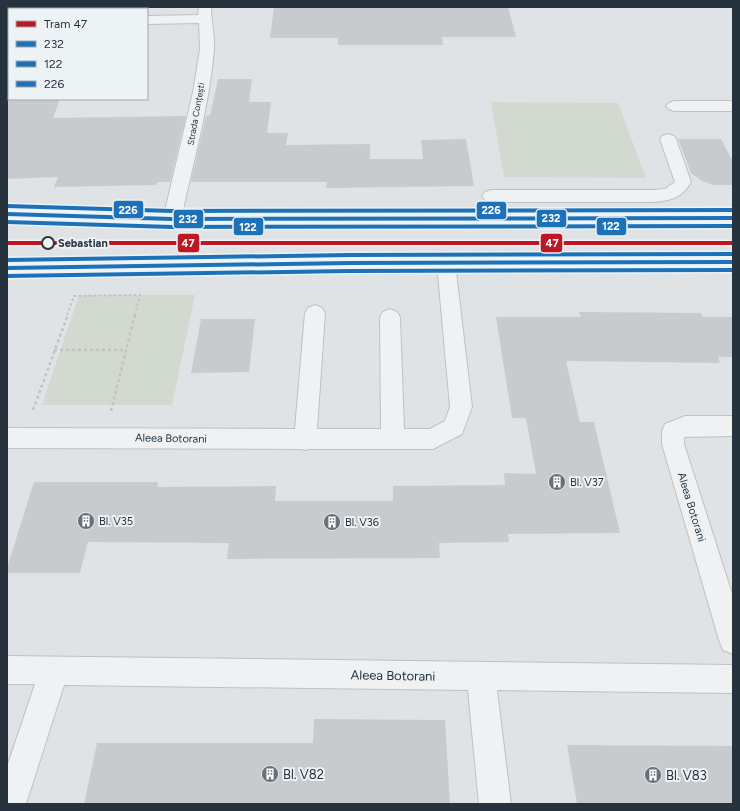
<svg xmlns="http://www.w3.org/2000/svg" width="740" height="811" font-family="Figtree,sans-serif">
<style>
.green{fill:#d2dad0}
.building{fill:#c8cbcd}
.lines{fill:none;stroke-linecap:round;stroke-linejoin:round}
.minor-casing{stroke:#bec1c3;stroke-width:2}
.major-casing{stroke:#bcc0c3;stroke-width:2}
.path-far1{stroke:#bfc3c5;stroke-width:2;stroke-dasharray:2.5 2.5;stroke-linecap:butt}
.path{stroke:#bfc3c5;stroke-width:2.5;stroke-dasharray:3 3;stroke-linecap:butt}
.minor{fill:#eff1f2;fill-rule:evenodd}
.major{fill:#f4f5f6;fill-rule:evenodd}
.bus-1-casing{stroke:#edf2f5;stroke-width:3}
.bus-2-casing{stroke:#edf2f5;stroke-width:3}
.bus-3-casing{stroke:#edf2f5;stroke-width:3}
.bus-1{fill:#1d71b8;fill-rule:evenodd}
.bus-2{fill:#1d71b8;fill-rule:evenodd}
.bus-3{fill:#1d71b8;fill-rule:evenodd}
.tram-1-casing{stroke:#edf2f5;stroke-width:3}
.tram-1{fill:#be1622;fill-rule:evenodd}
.stop-dot{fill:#edf2f5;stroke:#26333f;stroke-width:2}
.labels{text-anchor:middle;stroke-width:4;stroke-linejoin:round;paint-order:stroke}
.far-street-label{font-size:9px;fill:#26333f;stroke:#edf2f5}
.stop-label{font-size:11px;font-weight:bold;fill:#26333f;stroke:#edf2f5;text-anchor:start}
.street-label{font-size:11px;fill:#26333f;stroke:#edf2f5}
.poi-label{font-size:11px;fill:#26333f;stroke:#edf2f5;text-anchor:start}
.near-street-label{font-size:13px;fill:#26333f;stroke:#edf2f5}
.near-poi-label{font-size:13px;fill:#26333f;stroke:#edf2f5;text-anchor:start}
.line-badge{stroke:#edf2f5;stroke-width:1.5}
.badge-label{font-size:11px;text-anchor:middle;font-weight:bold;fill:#fff}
</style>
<rect width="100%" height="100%" fill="#e0e3e5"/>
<g class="green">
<path d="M491,102L618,103L646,178L504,177Z"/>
<path d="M79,295H195L172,405H42Z"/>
</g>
<g class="building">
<path d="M274,7H508L516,37H442L443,45H338V38H270Z"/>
<path d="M218,79H252L249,102H271L267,133H288L286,145L370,144V159H423L421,140L466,139L474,186L326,188L327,182H191L206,116L210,115Z"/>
<path d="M7,99H60L53,118L186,116L170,182H157L156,185L54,187L58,177L7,179Z"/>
<path d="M678,139H721L733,162V185H713L702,181L691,173Z"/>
<path d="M579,312L701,313L703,317H733V357H718L720,363L566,361L580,422H594L620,533L508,534L509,542L439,543L440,558L227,559L229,543L88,542L80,573H7V568L34,482H158L157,487L276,486L275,501H393V486L505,485L504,473L536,474L526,418H512L496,317H581Z"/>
<path d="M201,319H255L249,372L191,373Z"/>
<path d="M314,719L445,720L450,804H84L97,743H313Z"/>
<path d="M567,745L733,746V804H577Z"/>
</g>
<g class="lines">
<g class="minor-casing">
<g id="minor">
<path d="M199,7H211C211,21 215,36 214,50C209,107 193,163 181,219L178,223L172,225L166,223L163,219L193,92L200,49L199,23L147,24V16L198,15Z"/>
<rect x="7" y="20" width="2" height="8"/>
<path d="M674,101H733V111H674L669,109L666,106L669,103Z"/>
<path d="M668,134L674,136L676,139L691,182C682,198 672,200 654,202H491L485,200L482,196L485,192L491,190H654L665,189L675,182L660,139L662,136Z"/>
<path d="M446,256L453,258L455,263L472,407L462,434L433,449H309L305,450L301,449L7,448V428L295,429L305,313L308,308L315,305L322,308L325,313L317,429H381L380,317L383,312L390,309L397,312L400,317L404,429H430L445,421L450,407L437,263L439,258Z"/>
<path d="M685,416H733V436L684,437V444L733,597V654L723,650L719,640L662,444V431L665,424Z"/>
<path d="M7,656L733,665V693L497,690L511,804H479L468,690L64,685L26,804H7V767L35,684H7Z"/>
</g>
</g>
<g class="major-casing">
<g id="major">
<path d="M7,208L172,213L733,212V224L172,225L7,220Z"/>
<path d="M733,255V269L349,270L7,275V261L349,256Z"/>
</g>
</g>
<path class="path-far1" d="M67,315L74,296L140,295L135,315"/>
<g class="path">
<path d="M54,350H125"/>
<path d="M33,410L68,314"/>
<path d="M111,411L135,314"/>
</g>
<use href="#minor" class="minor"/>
<use href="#major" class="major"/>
<g class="bus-1-casing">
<g id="bus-1">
<path d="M7,212L172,217L733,216V220L172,221L7,216Z"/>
<path d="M733,260V264L349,265L7,270V266L349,261Z"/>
</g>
</g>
<g class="bus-2-casing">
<g id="bus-2">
<path d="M7,220L172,225L733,224V228L172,229L7,224Z"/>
<path d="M733,268V272L349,273L7,278V274L349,269Z"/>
</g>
</g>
<g class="bus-3-casing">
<g id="bus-3">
<path d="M7,204L172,209L733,208V212L172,213L7,208Z"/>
<path d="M733,252V256L349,257L7,262V258L349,253Z"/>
</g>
</g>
<use href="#bus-1" class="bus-1"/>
<use href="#bus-2" class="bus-2"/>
<use href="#bus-3" class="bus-3"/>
<g class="tram-1-casing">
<rect id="tram-1" x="7" y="241" width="726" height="4"/>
</g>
<use href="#tram-1" class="tram-1"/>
</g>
<defs>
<g id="building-disc" transform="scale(0.9)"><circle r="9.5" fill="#677179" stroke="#edf2f5"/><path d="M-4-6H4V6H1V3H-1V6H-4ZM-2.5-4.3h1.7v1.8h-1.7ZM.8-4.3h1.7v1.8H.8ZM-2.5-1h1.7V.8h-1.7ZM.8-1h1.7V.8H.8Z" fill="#fff"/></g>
</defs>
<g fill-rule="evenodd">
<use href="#building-disc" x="557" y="482"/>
<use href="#building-disc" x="86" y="521"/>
<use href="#building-disc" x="332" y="522"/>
<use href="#building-disc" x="270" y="774"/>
<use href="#building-disc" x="653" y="775"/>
</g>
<circle class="stop-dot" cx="48" cy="243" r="6"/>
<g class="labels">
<g class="far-street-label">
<text transform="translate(196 114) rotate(-80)" y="3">Strada Conțești</text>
</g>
<g class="stop-label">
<text x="58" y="247">Sebastian</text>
</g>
<g class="street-label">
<text transform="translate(171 438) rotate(1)" y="4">Aleea Botorani</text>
<text transform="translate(692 507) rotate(73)" y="4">Aleea Botorani</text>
</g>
<g class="poi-label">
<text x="570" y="486">Bl. V37</text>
<text x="99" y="525">Bl. V35</text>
<text x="345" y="526">Bl. V36</text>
</g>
<g class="near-street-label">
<text transform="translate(393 675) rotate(1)" y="5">Aleea Botorani</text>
</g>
<g class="near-poi-label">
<text x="283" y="779">Bl. V82</text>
<text x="666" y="780">Bl. V83</text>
</g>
</g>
<g class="line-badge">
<rect x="113" y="200" width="31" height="19" rx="4" fill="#1d71b8"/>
<rect x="476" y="201" width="31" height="19" rx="4" fill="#1d71b8"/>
<rect x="536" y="209" width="31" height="19" rx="4" fill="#1d71b8"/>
<rect x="173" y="209" width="31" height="20" rx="4" fill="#1d71b8"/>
<rect x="596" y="217" width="31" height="19" rx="4" fill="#1d71b8"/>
<rect x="233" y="217" width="31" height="19" rx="4" fill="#1d71b8"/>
<rect x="177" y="233" width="23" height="20" rx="4" fill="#be1622"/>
<rect x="540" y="233" width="23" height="20" rx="4" fill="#be1622"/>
</g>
<g class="badge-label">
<text x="128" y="214">226</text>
<text x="491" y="214">226</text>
<text x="551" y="222">232</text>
<text x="188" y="223">232</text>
<text x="611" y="230">122</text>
<text x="248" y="231">122</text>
<text x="188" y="247">47</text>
<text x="552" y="247">47</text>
</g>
<rect width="740" height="811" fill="none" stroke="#26333f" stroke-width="16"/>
<rect x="8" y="8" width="140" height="92" fill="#edf2f5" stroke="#9da6ac"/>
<rect x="16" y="21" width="20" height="6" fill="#be1622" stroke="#9da6ac"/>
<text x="44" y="28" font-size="12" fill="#26333f">Tram 47</text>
<rect x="16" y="41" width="20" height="6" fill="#1d71b8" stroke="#9da6ac"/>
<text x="44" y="48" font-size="12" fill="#26333f">232</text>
<rect x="16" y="61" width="20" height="6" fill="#1d71b8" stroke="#9da6ac"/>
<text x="44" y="68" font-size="12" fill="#26333f">122</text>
<rect x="16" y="81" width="20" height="6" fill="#1d71b8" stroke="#9da6ac"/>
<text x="44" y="88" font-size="12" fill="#26333f">226</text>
</svg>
